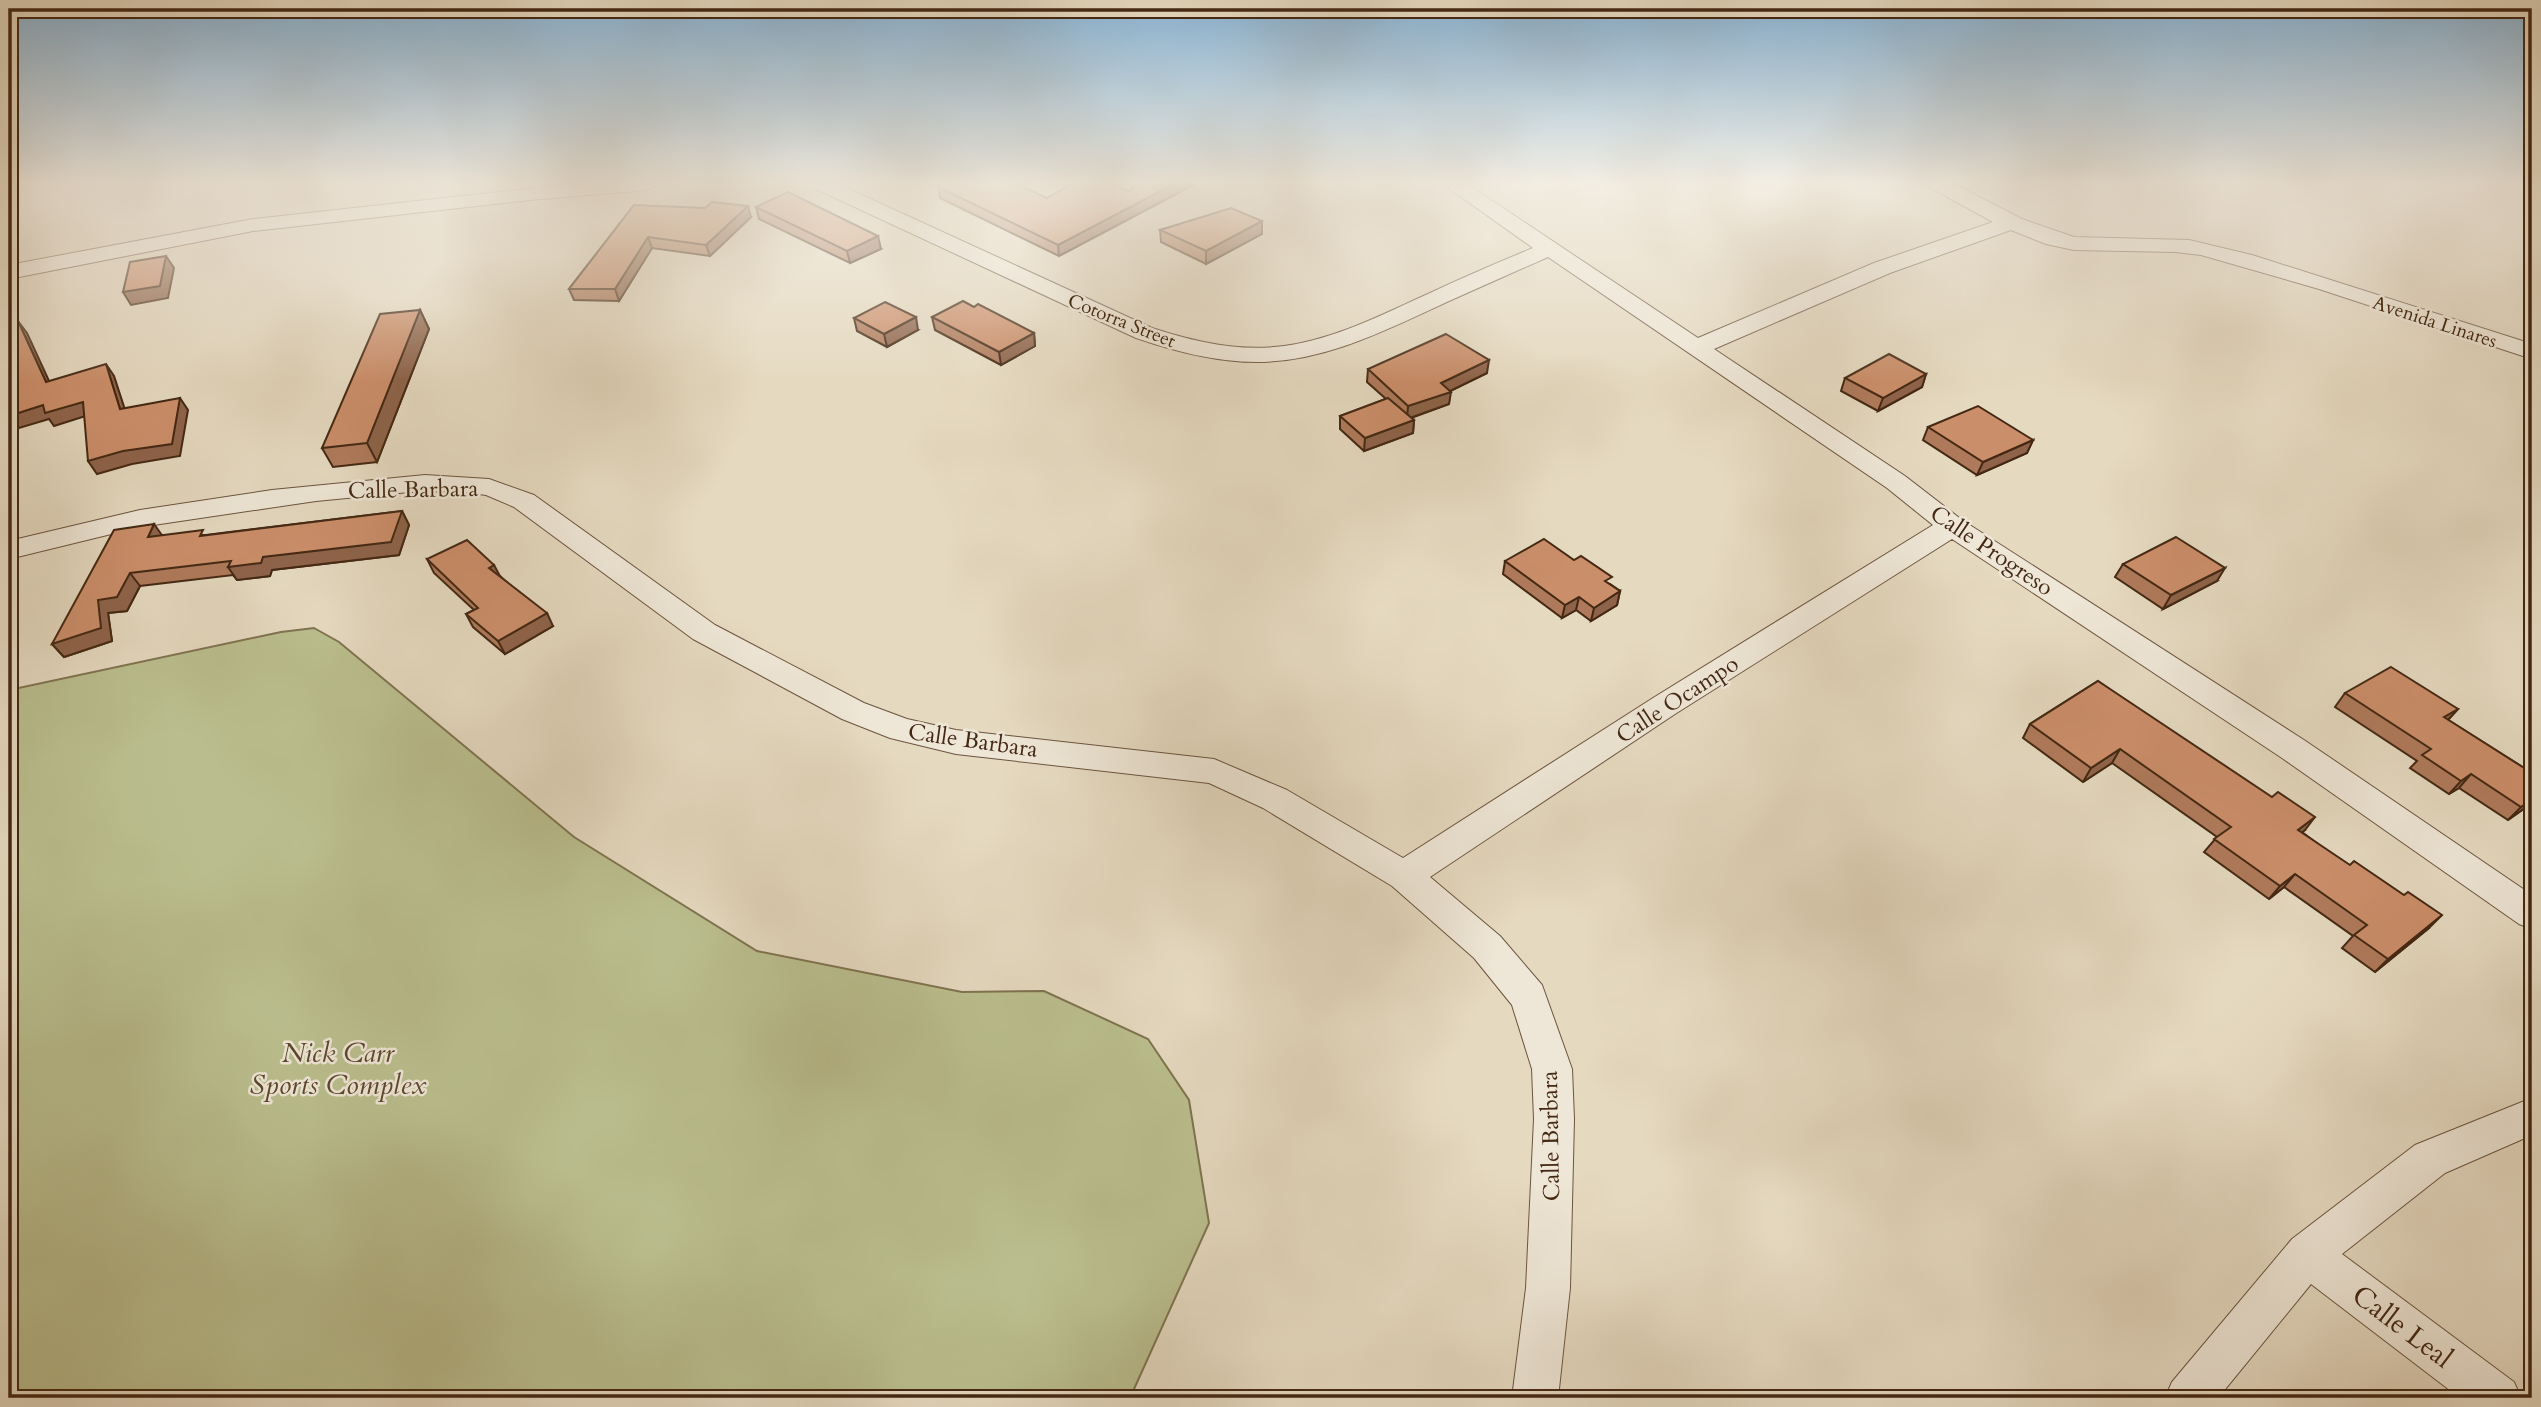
<svg xmlns="http://www.w3.org/2000/svg" width="2541" height="1407" font-family="Cardo,serif">
<style>
.green{fill:#babe8e;stroke:#7f7350;stroke-width:2}
.lines{fill:none;stroke-linecap:round;stroke-linejoin:round}
.minor-casing{stroke:#6c543e;stroke-width:2}
.minor{fill:#eee6d6;fill-rule:evenodd}
.wall{fill:#af7a5b;stroke:#442813;stroke-width:2}
.shaded-wall{fill:#8e634a;stroke:#442813;stroke-width:2}
.building{fill:#cb8e6a;stroke:#442813;stroke-width:2}
.labels{text-anchor:middle;stroke-width:5;stroke-linejoin:round;paint-order:stroke}
.far-street-label{font-size:19px;fill:#442813;stroke:#eee6d6}
.street-label{font-size:23px;fill:#442813;stroke:#eee6d6}
.near-park-label{font-size:28px;font-style:italic;fill:#5c462c;stroke:#eee6d6}
.near-street-label{font-size:28px;fill:#442813;stroke:#eee6d6}
</style>
<rect width="100%" height="100%" fill="#e5d9c0"/>
<filter id="stains"><feTurbulence type="fractalNoise" baseFrequency=".00286" numOctaves="4"/><feColorMatrix values="0 0 0 0 .2 0 0 0 0 .09 0 0 0 0 .02 0 0 0 .5 -.17"/></filter>
<radialGradient id="worn" r=".72"><stop offset=".6" stop-color="#630" stop-opacity="0"/><stop offset="1" stop-color="#630" stop-opacity=".3"/></radialGradient>
<path class="green" d="M314,628L339,642L574,837L757,951L962,992L1044,991L1148,1039L1189,1100L1209,1223L1130,1398H9V690L281,632Z"/>
<g class="lines">
<g class="minor-casing">
<g id="minor">
<path d="M572,184H658L648,190L530,200L253,231L9,279V265L253,219Z"/>
<path d="M811,184H838L1152,328C1195,342 1239,352 1284,346C1336,339 1383,314 1430,293C1464,277 1499,262 1533,248L1443,184H1467L1698,338L1874,263L1993,222L1931,188L1928,184H1954L2022,219L2074,237L2189,240L2252,255L2532,344V359L2319,289L2201,255L2175,252L2074,250L2046,244L2011,230L1890,273L1714,349L1905,476L1962,520L2304,740L2532,895V929L2519,924L2282,758L1952,539L1675,714L1430,877L1500,936L1542,985L1572,1069L1574,1119L1570,1288L1558,1398H1512L1526,1288L1534,1119L1532,1069L1512,1005L1474,958L1392,886L1263,808L1209,783L956,754L890,738L842,719L693,639L514,507L486,495L457,491L409,492L316,501L140,527L9,559V541L140,510L272,490L425,475L489,479L534,495L715,625L864,703L907,719L956,730L1214,759L1287,790L1403,858L1653,698L1933,525L1887,488L1548,257C1515,272 1482,286 1449,301C1388,329 1326,362 1256,362C1215,362 1174,351 1136,338L814,188Z"/>
<path d="M2532,1098V1135L2445,1173L2342,1254L2514,1382L2521,1398H2460L2311,1284L2218,1398H2165L2172,1382L2292,1239L2415,1145Z"/>
</g>
</g>
<use href="#minor" class="minor"/>
</g>
<g class="wall">
<path d="M1195,184L1059,256L940,198L938,187L1047,198L1130,191Z"/>
<path d="M634,205L751,217L710,256L652,248L619,301L574,300L569,289Z"/>
<path d="M756,207L881,249L850,263L759,219Z"/>
<path d="M1262,221V234L1206,264L1161,242L1160,230Z"/>
<path d="M974,307L1034,333L1035,346L1001,365L935,330L932,317Z"/>
<path d="M420,310L429,329L377,462L333,467L322,448Z"/>
<path d="M854,318L918,330L887,347L857,331Z"/>
<path d="M1368,369L1487,373L1450,391L1449,404L1411,418L1414,420L1413,433L1364,451L1340,429V416L1386,399L1367,382Z"/>
<path d="M1926,374L1922,387L1878,411L1841,391L1845,378Z"/>
<path d="M1928,427L2033,440L2027,453L1977,475L1923,440Z"/>
<path d="M402,511L409,525L399,555L272,570L270,576L237,580L233,575L140,586L127,611L108,613L112,641L64,657L52,644L162,535H206Z"/>
<path d="M427,559L500,576L553,626L505,654L473,627L466,614L474,610L434,573Z"/>
<path d="M1505,561L1610,584L1620,591L1617,605L1591,621L1576,610L1562,618L1503,574Z"/>
<path d="M2123,564L2217,581L2163,609L2115,577Z"/>
<path d="M2098,681L2305,830L2302,832L2429,928L2375,972L2342,948L2353,936L2284,887L2269,899L2204,852L2217,837L2112,763L2083,782L2023,738L2030,724Z"/>
<path d="M2345,693L2458,709L2448,720L2532,773V803L2508,820L2459,788L2449,794L2410,768L2417,761L2335,707Z"/>
</g>
<g class="shaded-wall">
<path d="M1174,184H1195L1059,256L1058,245Z"/>
<path d="M748,206L751,217L710,256L706,245Z"/>
<path d="M1262,221V234L1206,264V251Z"/>
<path d="M878,236L881,249L850,263L847,251Z"/>
<path d="M648,237L652,248L619,301L615,289Z"/>
<path d="M166,256L174,268L168,298L131,305L123,292Z"/>
<path d="M420,310L429,329L377,462L367,443Z"/>
<path d="M916,317L918,330L887,347L884,334Z"/>
<path d="M18,321L27,333L55,394L46,382Z"/>
<path d="M1034,333L1035,346L1001,365L999,352Z"/>
<path d="M1489,360L1487,373L1446,393L1451,392L1449,404L1407,419L1408,406L1441,383Z"/>
<path d="M106,364L114,376L129,422L120,409Z"/>
<path d="M1926,374L1922,387L1878,411L1883,398Z"/>
<path d="M180,398L188,410L180,456L132,464L97,474L88,461Z"/>
<path d="M83,402L92,414L54,426L49,419L9,431V416L43,405Z"/>
<path d="M1414,420L1413,433L1364,451L1365,438Z"/>
<path d="M2033,440L2027,453L1977,475L1983,462Z"/>
<path d="M402,511L409,525L399,555L272,570L270,576L237,580L228,567Z"/>
<path d="M154,524L164,538L148,537Z"/>
<path d="M494,565L501,578L489,568Z"/>
<path d="M2225,568L2217,581L2163,609L2171,595Z"/>
<path d="M130,573L140,586L127,611L108,613L112,641L64,657L52,644L98,600Z"/>
<path d="M1620,591L1617,605L1591,621L1594,608Z"/>
<path d="M1579,597L1576,610L1562,618L1565,605Z"/>
<path d="M547,613L553,626L505,654L498,641Z"/>
<path d="M2458,709L2446,722L2444,717Z"/>
<path d="M2120,749L2112,763L2083,782L2091,768Z"/>
<path d="M2471,774L2459,788L2449,794L2461,781Z"/>
<path d="M2532,799V803L2508,820L2521,807Z"/>
<path d="M2315,817L2305,830L2288,843L2298,830Z"/>
<path d="M2295,874L2284,887L2269,899L2280,886Z"/>
<path d="M2442,915L2429,928L2375,972L2388,959Z"/>
</g>
<g class="building">
<path d="M941,184H1018L1047,198L1071,184H1110L1130,191L1135,184H1174L1058,245L938,187Z"/>
<path d="M788,192L878,236L847,251L756,207Z"/>
<path d="M712,202L748,206L706,245L648,237L615,289H569L634,205L705,208Z"/>
<path d="M1231,208L1262,221L1206,251L1160,230Z"/>
<path d="M166,256L160,286L123,292L130,262Z"/>
<path d="M963,301L974,307L978,304L1034,333L999,352L932,317Z"/>
<path d="M885,302L916,317L884,334L854,318Z"/>
<path d="M420,310L367,443L322,448L380,314Z"/>
<path d="M18,321L46,382L106,364L120,409L180,398L172,444L123,451L88,461L83,402L45,413L43,405L9,416V324Z"/>
<path d="M1446,334L1489,360L1441,383L1451,392L1408,406L1368,369Z"/>
<path d="M1889,354L1926,374L1883,398L1845,378Z"/>
<path d="M1388,398L1414,420L1365,438L1340,416Z"/>
<path d="M1978,406L2033,440L1983,462L1928,427Z"/>
<path d="M402,511L391,542L263,557L261,563L228,567L231,561L130,573L117,597L98,600L101,628L52,644L114,530L154,524L148,537L203,530L200,536Z"/>
<path d="M2176,537L2225,568L2171,595L2123,564Z"/>
<path d="M1544,539L1574,560L1581,556L1612,577L1605,581L1620,591L1594,608L1579,597L1565,605L1505,561Z"/>
<path d="M467,540L494,565L489,568L547,613L498,641L466,614L478,608L427,559Z"/>
<path d="M2391,667L2458,709L2444,717L2532,773V799L2521,807L2471,774L2461,781L2422,755L2431,749L2345,693Z"/>
<path d="M2098,681L2272,797L2278,792L2315,817L2298,830L2350,865L2354,861L2404,895L2408,892L2442,915L2388,959L2354,935L2367,925L2295,874L2280,886L2214,839L2231,827L2120,749L2091,768L2030,724Z"/>
</g>
<linearGradient id="sky" x2="0" y2="1"><stop stop-color="#89b5d7"/><stop offset="0.48" stop-color="#f3eee3"/><stop offset="1" stop-color="#f3eee3" stop-opacity="0"/></linearGradient>
<rect width="2541" height="381" fill="url(#sky)"/>
<g class="labels">
<g class="far-street-label">
<text transform="translate(1122 320) rotate(22)" y="7">Cotorra Street</text>
<text transform="translate(2435 321) rotate(18)" y="7">Avenida Linares</text>
</g>
<g class="street-label">
<text transform="translate(413 489) rotate(-1)" y="8">Calle Barbara</text>
<text transform="translate(1992 550) rotate(34)" y="8">Calle Progreso</text>
<text transform="translate(1677 699) rotate(-33)" y="8">Calle Ocampo</text>
<text transform="translate(973 740) rotate(8)" y="8">Calle Barbara</text>
<text transform="translate(1550 1136) rotate(-91)" y="8">Calle Barbara</text>
</g>
<g class="near-park-label">
<text x="338" y="1062">Nick Carr<tspan x="338" dy="32">Sports Complex</tspan></text>
</g>
<g class="near-street-label">
<text transform="translate(2403 1326) rotate(37)" y="10">Calle Leal</text>
</g>
</g>
<rect width="2541" height="1407" fill="none" stroke="#e5d9c0" stroke-width="35"/>
<rect x="10" y="10" width="2520" height="1386" fill="none" stroke="#442813" stroke-width="3.5"/>
<rect x="18" y="18" width="2506" height="1372" fill="none" stroke="#442813" stroke-width="2"/>
<rect width="100%" height="100%" filter="url(#stains)"/>
<rect width="100%" height="100%" fill="url(#worn)"/>
</svg>
